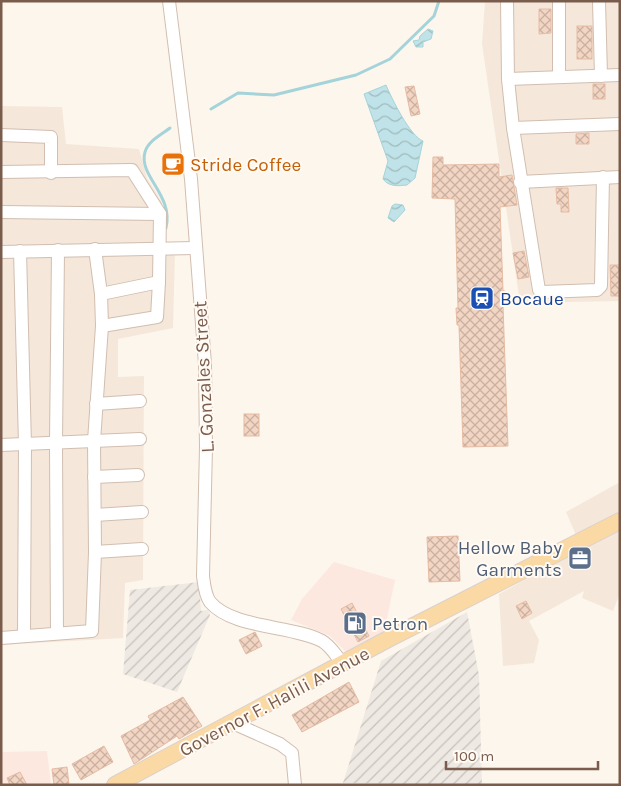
<svg xmlns="http://www.w3.org/2000/svg" width="621" height="786" font-family="Karla,sans-serif">
<style>
.residential{fill:#f5e8da}
.commercial{fill:#fde8e0}
.industrial{fill:url(#industrial-furrows)}
.water{fill:url(#water-waves);stroke:#a5d3da}
.lines{fill:none;stroke-linecap:round;stroke-linejoin:round}
.stream{stroke:#a5d3da;stroke-width:3}
.building{fill:url(#building-cross-hatch);stroke:#e6bba3}
.minor-casing{stroke:#d1beb0;stroke-width:14}
.major-casing{stroke:#dad1cd;stroke-width:18}
.minor{stroke:#fff;stroke-width:12}
.major{stroke:#fbd9a5;stroke-width:16}
.labels{text-anchor:middle;stroke-width:4;stroke-linejoin:round;paint-order:stroke}
.food-label{font-size:19px;fill:#c56008;stroke:#fffaf3;text-anchor:start}
.transit-label{font-size:19px;fill:#164399;stroke:#fffaf3;text-anchor:start}
.street-label{font-size:19px;fill:#7a5c4d;stroke:#fffaf3}
.service-label{font-size:19px;fill:#4e5e75;stroke:#fffaf3;text-anchor:end}
</style>
<defs>
<pattern id="industrial-furrows" width="10" height="10" patternUnits="userSpaceOnUse" patternTransform="scale(1.25)"><rect width="10" height="10" fill="#efe9e4"/><path d="M-1 1l2-2M0 10L10 0M9 11l2-2" fill="none" stroke="#c7c0bb"/></pattern>
<pattern id="water-waves" width="16" height="10" patternUnits="userSpaceOnUse" patternTransform="scale(1.25)"><rect width="16" height="10" fill="#bfe3e8"/><path d="M0 5q4-4 8 0t8 0" fill="none" stroke="#a0bbbe"/></pattern>
<pattern id="building-cross-hatch" width="8" height="8" patternUnits="userSpaceOnUse" patternTransform="scale(1.25)"><rect width="8" height="8" fill="#f3d5c3"/><path d="M0 0l8 8M0 8l8-8" fill="none" stroke="#cab0a1"/></pattern>
</defs>
<rect width="100%" height="100%" fill="#fdf6ec"/>
<g class="residential">
<path d="M485,1H620V301L520,303L482,44Z"/>
<path d="M1,106L62,107L66,144L139,149L147,178L162,202L161,251L175,252L173,328L118,339V377L144,376L143,580L125,583L123,638L1,645Z"/>
<path d="M620,482V593L613,611L582,598L584,591L529,621L539,640L534,663L503,666L499,594L582,549L566,512Z"/>
</g>
<g class="commercial">
<path d="M334,562L395,580L384,633L347,653L330,636L291,620L302,599Z"/>
<path d="M47,751L51,785H1V752Z"/>
</g>
<g class="industrial">
<path d="M199,582L201,611L208,610L210,615L177,692L123,674L130,590Z"/>
<path d="M467,612L479,675L482,785L343,783L381,661Z"/>
</g>
<g class="water">
<path d="M428,29L433,31L431,39L423,42V47H416L413,41L419,40L420,36Z"/>
<path d="M386,85C392,99 410,136 423,141L415,178L407,185C398,186 389,187 383,179L388,161L364,94Z"/>
<path d="M395,204L403,205L405,210L394,222L388,218L392,206Z"/>
</g>
<g class="lines">
<g class="stream">
<path d="M211,109L238,93L274,95L356,75L390,59L434,16L439,1"/>
<path d="M166,228C174,195 138,176 145,152C148,141 162,134 170,128"/>
</g>
</g>
<g class="building">
<path d="M539,9H551V33L539,34Z"/>
<rect x="577" y="26" width="15" height="33"/>
<rect x="593" y="84" width="12" height="15"/>
<path d="M414,86L420,114L411,116L405,87Z"/>
<path d="M589,133V144H576V134Z"/>
<path d="M433,157H443V165L499,164V177L512,175L517,205L500,207L503,291H505V306H503L508,446L463,447L459,325H457L456,308H458L455,199L432,198Z"/>
<path d="M556,188H568L569,212H561V204H557Z"/>
<path d="M524,251L529,277L518,279L513,253Z"/>
<path d="M610,265H620V296H611Z"/>
<rect x="244" y="414" width="15" height="22"/>
<path d="M458,536L460,581L429,582L427,537Z"/>
<path d="M526,601L532,613L522,619L516,606Z"/>
<path d="M352,603L369,636L358,642L341,609Z"/>
<path d="M255,632L262,646L246,654L239,640Z"/>
<path d="M349,682L359,702L302,732L292,715Z"/>
<path d="M183,697L202,726L179,739L177,736L134,764L121,736L150,720L148,716Z"/>
<path d="M104,746L113,762L81,780L72,764Z"/>
<path d="M67,767L69,785H54L52,769Z"/>
<path d="M20,772L27,785H10L7,778Z"/>
</g>
<g class="lines">
<g class="minor-casing">
<g id="minor">
<path d="M169,1L191,179L205,364L206,447L203,576C204,584 205,595 210,602C233,629 292,625 322,641C331,646 336,656 343,664"/>
<path d="M507,1L508,79L513,128L539,290L542,292L597,290L601,286L603,177"/>
<path d="M599,1L601,76"/>
<path d="M559,77V1"/>
<path d="M508,79L620,75"/>
<path d="M513,128L620,124"/>
<path d="M1,135L51,137V173"/>
<path d="M1,172L132,170L160,214L159,282"/>
<path d="M520,182L620,177"/>
<path d="M1,212L160,214"/>
<path d="M20,251L25,445L24,635"/>
<path d="M1,252L195,248"/>
<path d="M101,294L159,282L157,317L102,326"/>
<path d="M96,404L140,401"/>
<path d="M1,445L140,439"/>
<path d="M94,477L138,475"/>
<path d="M95,515L142,512"/>
<path d="M95,552L142,549"/>
<path d="M57,633L56,444L58,250"/>
<path d="M1,638L92,631L95,552L94,441L102,326L101,294L95,249"/>
<path d="M233,723L280,744L292,753L295,785"/>
</g>
</g>
<g class="major-casing">
<path id="major" d="M115,785L390,638L620,521"/>
</g>
<use href="#minor" class="minor"/>
<use href="#major" class="major"/>
</g>
<defs>
<g id="cafe-square" transform="scale(1.25)"><rect x="-9" y="-9" width="18" height="18" rx="4" fill="#e8710a" stroke="#fffaf3"/><path d="M-5.5-4.5H6V0H3Q3 3.5 0 3.5H-2.5Q-5.5 3.5-5.5 0ZM3-3.2v2h1.7v-2ZM-6 4.5H4V6H-6Z" fill="#fff"/></g>
<g id="station-square" transform="scale(1.25)"><rect x="-9" y="-9" width="18" height="18" rx="4" fill="#1a4fb4" stroke="#fffaf3"/><path d="M-3-6H3Q5-6 5-4V2Q5 4 3 4L4.5 6H3L1.5 4h-3L-3 6H-4.5L-3 4Q-5 4-5 2V-4Q-5-6-3-6ZM-3.5-4v3h7v-3ZM-3.5 1v1.5H-2V1ZM2 1v1.5H3.5V1Z" fill="#fff"/></g>
<g id="office-square" transform="scale(1.25)"><rect x="-9" y="-9" width="18" height="18" rx="4" fill="#5c6f8a" stroke="#fffaf3"/><path d="M-6-3h4V-5.5h4V-3h4V5H-6ZM-1-4.5V-3h2v-1.5ZM-6 0V1H6V0Z" fill="#fff"/></g>
<g id="fuel-square" transform="scale(1.25)"><rect x="-9" y="-9" width="18" height="18" rx="4" fill="#5c6f8a" stroke="#fffaf3"/><path d="M-5.5-6h7V0h2V4h1.3V-2.5L3-4.5l.8-.8L6-3V5H2.5V1h-1V6h-7ZM-4.2-4.7v3.2H.2V-4.7Z" fill="#fff"/></g>
</defs>
<g fill-rule="evenodd">
<use href="#cafe-square" x="173" y="164"/>
<use href="#station-square" x="482" y="298"/>
<use href="#office-square" x="580" y="558"/>
<use href="#fuel-square" x="355" y="623"/>
</g>
<g class="labels">
<g class="food-label">
<text x="190" y="171">Stride Coffee</text>
</g>
<g class="transit-label">
<text x="500" y="305">Bocaue</text>
</g>
<g class="street-label">
<text transform="translate(203 377) rotate(-93)" y="7">L. Gonzales Street</text>
<text transform="translate(274 701) rotate(-28)" y="7">Governor F. Halili Avenue</text>
</g>
<g class="service-label">
<text x="562" y="554">Hellow Baby<tspan x="562" dy="22">Garments</tspan></text>
<text x="372" y="630" text-anchor="start">Petron</text>
</g>
</g>
<rect width="621" height="786" fill="none" stroke="#7a5c4d" stroke-width="5"/>
<path d="M446 761v8h152v-8" fill="none" stroke="#7a5c4d" stroke-width="2.5"/>
<text x="454" y="761" font-size="15" fill="#7a5c4d" stroke="#fffaf3" stroke-width="4" paint-order="stroke">100 m</text>
</svg>
